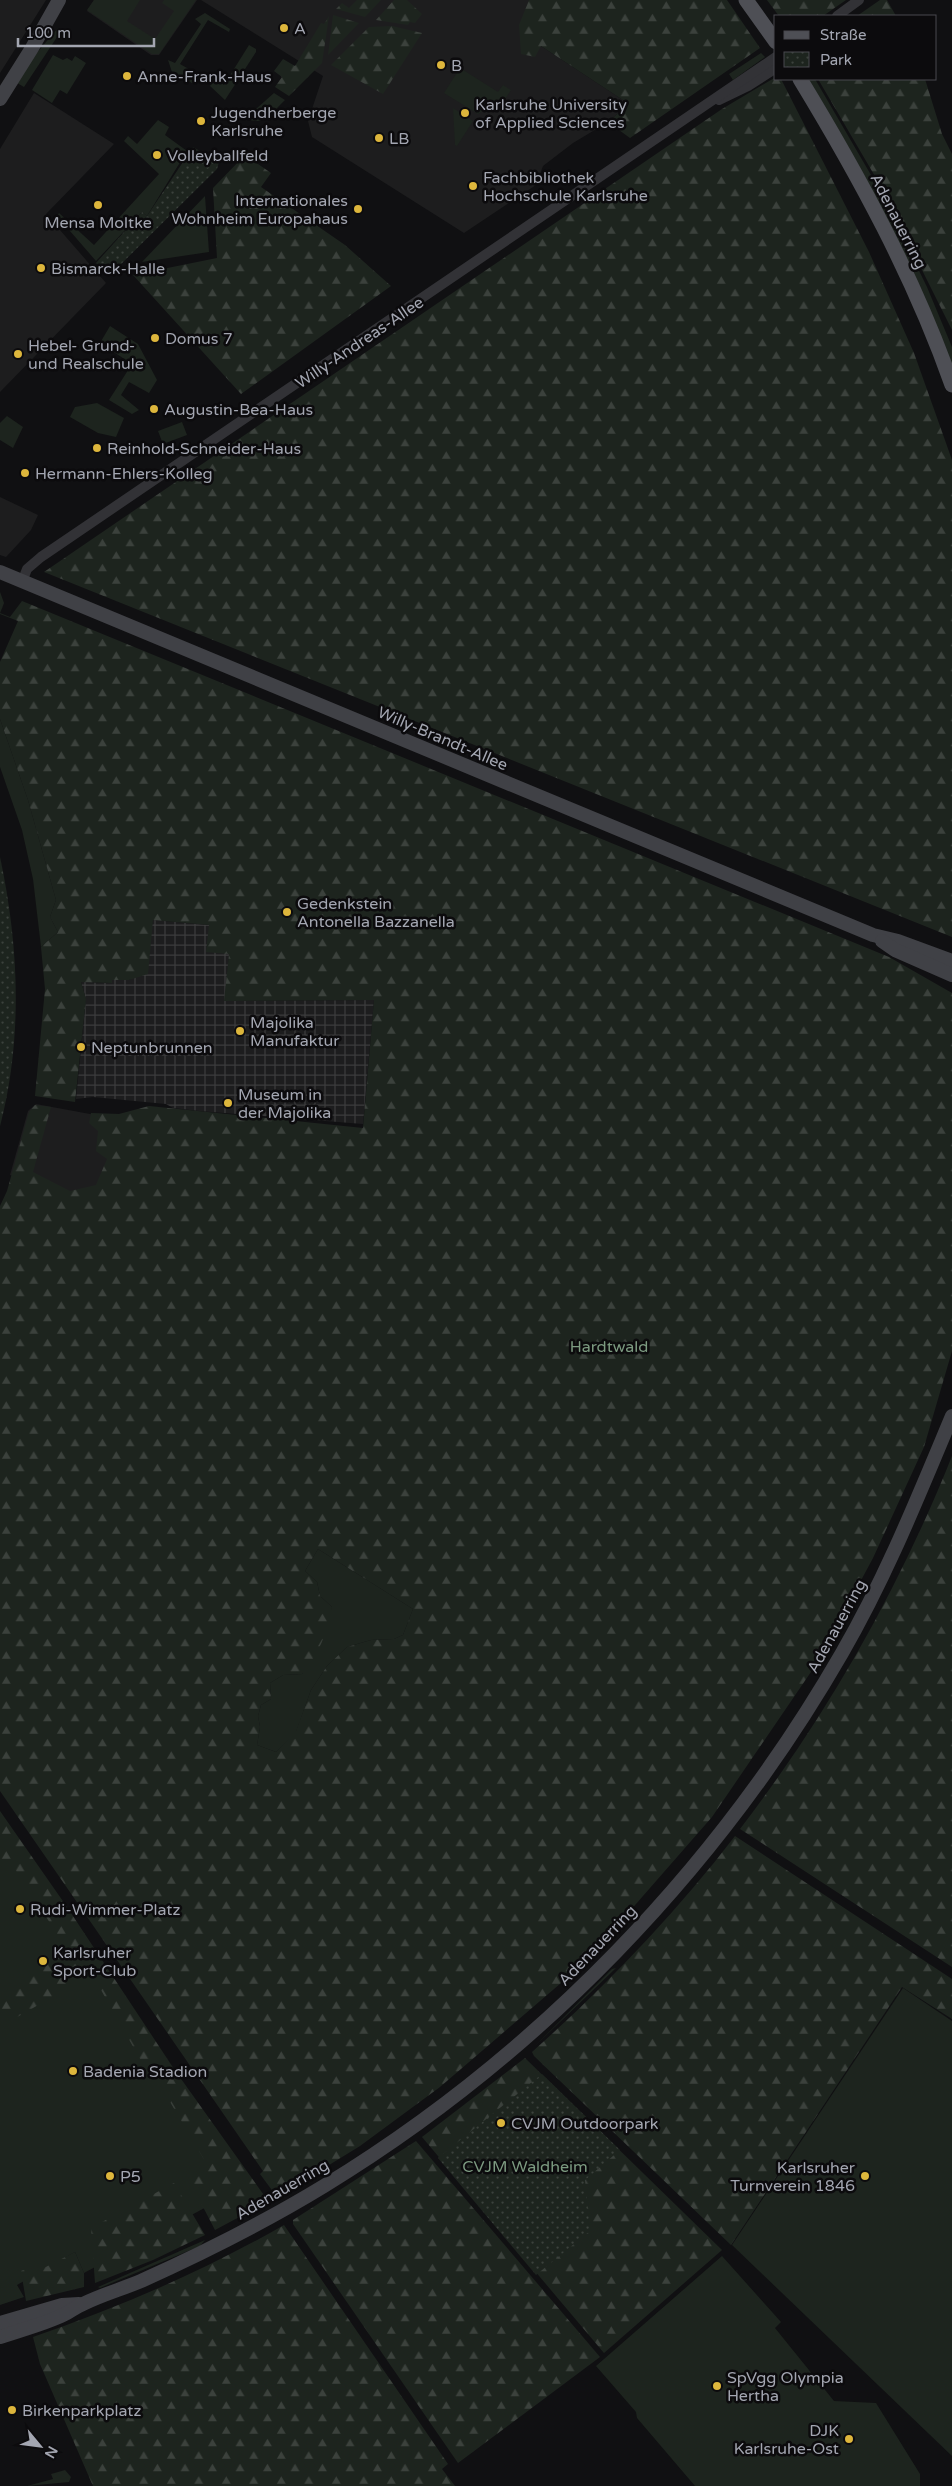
<svg xmlns="http://www.w3.org/2000/svg" width="952" height="2486" font-family="'Varela Round',sans-serif">
<style>
.built{fill:#1d1d1e}
.industrial{fill:url(#industrial-grid)}
.grass{fill:#1d241e}
.forest{fill:url(#forest-firs);fill-rule:evenodd}
.park{fill:url(#park-dots)}
.lines{fill:none;stroke-linecap:round;stroke-linejoin:round}
.minor{stroke:#323236;stroke-width:10}
.secondary{stroke:#404146;stroke-width:14}
.primary{stroke:#4e4f55;stroke-width:15}
.poi-dot{fill:#ddb63c;stroke:#0c0b0d;stroke-width:2}
.labels{text-anchor:middle;stroke-width:5;stroke-linejoin:round;paint-order:stroke}
.poi-label{font-size:16px;fill:#a3a6b1;stroke:#0c0b0d;text-anchor:start}
.street-label{font-size:16px;fill:#a3a6b1;stroke:#0c0b0d}
.park-label{font-size:16px;fill:#7c9a80;stroke:#0c0b0d}
</style>
<defs>
<pattern id="industrial-grid" width="8" height="8" patternUnits="userSpaceOnUse" patternTransform="scale(1.25)"><rect width="8" height="8" fill="#1d1d1e"/><path d="M0 4h8M4 0v8" fill="none" stroke="#3b3b3c"/></pattern>
<pattern id="forest-firs" width="22" height="20" patternUnits="userSpaceOnUse" patternTransform="scale(1.25)"><rect width="22" height="20" fill="#1d241e"/><path d="M5 1l3.5 6h-7zM16 11l3.5 6h-7z" fill="#3b413c"/></pattern>
<pattern id="park-dots" width="8" height="8" patternUnits="userSpaceOnUse" patternTransform="scale(1.25)"><rect width="8" height="8" fill="#1d241e"/><path d="M2 2h.1M6 6h.1" fill="none" stroke="#3b413c" stroke-width="1.8" stroke-linecap="round"/></pattern>
</defs>
<rect width="100%" height="100%" fill="#101012"/>
<g class="built">
<path d="M0,0H46L0,73Z"/>
<path d="M94,0H197L159,55H151L87,11Z"/>
<path d="M201,0H577L541,46L629,104L608,122L573,143L543,166L536,185L464,233L312,137L308,121L323,76Z"/>
<path d="M34,93L114,144L46,214L106,283L0,392V149Z"/>
<path d="M0,497L38,515L31,530L6,557L0,555Z"/>
<path d="M36,1104L117,1119L103,1204L10,1175L28,1111Z"/>
</g>
<path class="industrial" d="M153,920L209,925L229,954L225,1001L374,1000L363,1124L199,1111L173,1108L166,1104L93,1097L76,1099L86,999L81,982L112,983V980H129L143,973Z"/>
<g class="grass">
<path d="M94,0H140L127,21L155,39L174,11L162,3L164,0H196L159,54H152L87,10Z"/>
<path d="M205,13L230,29L229,32L208,20L180,64L201,76L198,81L192,83L172,72L168,60L175,63L201,24L195,19Z"/>
<path d="M58,28L61,31L24,87L17,83L35,55Z"/>
<path d="M249,45L256,49V52L225,100L210,86L214,79L224,85Z"/>
<path d="M761,53L765,57L733,80L729,74Z"/>
<path d="M53,55L63,60L67,58L72,61L75,56L86,63L67,94L60,90L52,103L32,90Z"/>
<path d="M460,68L498,92L503,85L511,90L503,102L497,100L478,114L444,93Z"/>
<path d="M808,79H815L878,187L927,287L952,347V366Z"/>
<path d="M274,93L285,100C273,111 263,128 246,118Z"/>
<path d="M453,108L473,121L457,146L455,145Z"/>
<path d="M158,120L169,127L165,135L187,151L147,216L142,212L96,261L57,216L59,213L94,245L159,174L124,141L128,136L137,144Z"/>
<path d="M205,196L209,252L142,262Z"/>
<path d="M110,326L138,344L157,380L149,393L129,382L121,395L139,410L132,414L109,400L132,364L100,343Z"/>
<path d="M97,403L124,418L116,437L98,433L70,417L75,407Z"/>
<path d="M7,416L23,427L13,448L0,440V423Z"/>
<path d="M182,422L187,435L163,444L158,431Z"/>
<path d="M0,719L28,800L56,900L50,917L58,932L41,947L33,879L22,830L0,767Z"/>
<path d="M318,1549L413,1609L403,1635L394,1639L371,1640L347,1647L327,1666L311,1690L296,1732L276,1752L257,1745L260,1727L258,1716L261,1705L271,1699L270,1683L283,1675L302,1674L332,1607L320,1596L317,1582L305,1571Z"/>
<path d="M0,1831L236,2191L84,2273L75,2252L17,2285L24,2297L0,2305Z"/>
<path d="M616,1968L533,2048L612,1969Z"/>
<path d="M903,1988L952,2021V2456L732,2245Z"/>
<path d="M205,2240L200,2246L100,2288L98,2287Z"/>
<path d="M722,2256L781,2322L775,2328L834,2401L876,2403L920,2474V2486H695L637,2418L636,2412L596,2366Z"/>
<path d="M65,2470L71,2477L69,2482L27,2486L53,2479L51,2474Z"/>
</g>
<g class="forest">
<path d="M357,0H381L365,17L336,9L342,3L349,8Z"/>
<path d="M394,0H407L422,14L415,23L410,22L408,25L376,20Z"/>
<path d="M529,0H727L760,48L630,138L608,122L629,104L541,46L535,57L521,54L519,25Z"/>
<path d="M767,0H846L823,16H779Z"/>
<path d="M880,0H887L896,16H857Z"/>
<path d="M333,15L359,23L328,55Z"/>
<path d="M329,16L322,63L289,96L275,87L282,77L274,71L283,59L295,66L321,23L324,24Z"/>
<path d="M392,26L422,33L383,94L331,65L369,27Z"/>
<path d="M776,77L781,79L869,252L914,353L952,460V937L44,572L722,109Z"/>
<path d="M818,79H925L942,134L952,154V330L876,178Z"/>
<path d="M245,155L271,173L261,187L345,245L391,286L241,394L133,275L217,258L213,188Z"/>
<path d="M0,592L4,603L0,613L10,617L22,601L889,957L952,993V1351L924,1447L873,1558L815,1666L712,1817L608,1936L561,1983L440,2087L360,2146L277,2197L260,2174L263,2171L0,1791V1206L7,1191L29,1112L35,1105L51,1107L33,1172L70,1191L96,1185L107,1159L96,1151L98,1131L89,1123L91,1113L119,1114L149,1106L363,1128L374,1000L224,1001L229,954L206,952L209,925L153,920L148,974L129,980H112V983L81,982L86,999L75,1102L35,1096L45,989L41,947L58,932L50,917L56,900L28,800L0,719V662L18,621L0,614ZM318,1549L413,1609L403,1635L394,1639L371,1640L347,1647L327,1666L311,1690L296,1731L276,1752L257,1745L260,1727L258,1716L261,1705L271,1699L270,1683L283,1675L302,1674C319,1653 327,1634 332,1607L320,1596L317,1582L305,1571Z"/>
<path d="M952,1456V1967L740,1829C828,1714 899,1589 952,1456Z"/>
<path d="M0,1811L67,1907L174,2069L266,2198L267,2202L215,2230L189,2180L209,2168L156,2078L152,2080L92,1974L0,2027V1992L67,1949L11,1863L0,1870Z"/>
<path d="M735,1836L952,1979V2019L902,1987L731,2245L534,2056L532,2052C606,1986 675,1914 735,1836Z"/>
<path d="M525,2058L722,2250L604,2353L422,2137Z"/>
<path d="M416,2141L600,2357L458,2463L293,2224V2220Z"/>
<path d="M174,2183L205,2235L153,2260L95,2283L91,2228Z"/>
<path d="M284,2225L448,2464L442,2469L455,2486H93L40,2364L33,2337C120,2307 204,2271 284,2225Z"/>
<path d="M75,2252L84,2273V2287L26,2301L21,2271L29,2268L36,2272Z"/>
</g>
<g class="park">
<path d="M193,147L219,162L217,169L109,276L96,263L142,212L147,216Z"/>
<path d="M0,857C19,946 23,1038 0,1126Z"/>
<path d="M542,2074L620,2150L585,2180L590,2231L536,2275L438,2158Z"/>
</g>
<g class="lines">
<g class="minor">
<path d="M837,16L859,0"/>
<path d="M719,100L748,86L776,68"/>
<path d="M22,582L27,569L41,557L776,57"/>
</g>
<g class="secondary">
<path d="M0,99L32,48L59,0"/>
<path d="M0,572L873,935L898,941L952,961"/>
<path d="M882,941L895,950L952,975"/>
<path d="M0,2323L62,2305L79,2304"/>
<path d="M0,2337C21,2330 45,2324 65,2314C71,2311 77,2306 83,2304C101,2295 122,2289 141,2281C203,2253 265,2222 324,2186C537,2056 717,1870 842,1653C886,1577 918,1497 952,1416"/>
</g>
<g class="primary">
<path d="M746,0L776,42"/>
<path d="M800,79C859,176 914,277 952,385"/>
</g>
</g>
<g class="poi-dot">
<circle cx="284" cy="28" r="5"/>
<circle cx="441" cy="65" r="5"/>
<circle cx="127" cy="76" r="5"/>
<circle cx="465" cy="113" r="5"/>
<circle cx="201" cy="121" r="5"/>
<circle cx="379" cy="138" r="5"/>
<circle cx="157" cy="155" r="5"/>
<circle cx="473" cy="186" r="5"/>
<circle cx="98" cy="205" r="5"/>
<circle cx="358" cy="209" r="5"/>
<circle cx="41" cy="268" r="5"/>
<circle cx="155" cy="338" r="5"/>
<circle cx="18" cy="354" r="5"/>
<circle cx="154" cy="409" r="5"/>
<circle cx="97" cy="448" r="5"/>
<circle cx="25" cy="473" r="5"/>
<circle cx="287" cy="912" r="5"/>
<circle cx="240" cy="1031" r="5"/>
<circle cx="81" cy="1047" r="5"/>
<circle cx="228" cy="1103" r="5"/>
<circle cx="20" cy="1909" r="5"/>
<circle cx="43" cy="1961" r="5"/>
<circle cx="73" cy="2071" r="5"/>
<circle cx="501" cy="2123" r="5"/>
<circle cx="110" cy="2176" r="5"/>
<circle cx="865" cy="2176" r="5"/>
<circle cx="717" cy="2386" r="5"/>
<circle cx="12" cy="2410" r="5"/>
<circle cx="849" cy="2439" r="5"/>
</g>
<g class="labels">
<g class="poi-label">
<text x="294" y="34">A</text>
<text x="451" y="71">B</text>
<text x="137" y="82">Anne-Frank-Haus</text>
<text x="475" y="110">Karlsruhe University<tspan x="475" dy="18">of Applied Sciences</tspan></text>
<text x="211" y="118">Jugendherberge<tspan x="211" dy="18">Karlsruhe</tspan></text>
<text x="389" y="144">LB</text>
<text x="167" y="161">Volleyballfeld</text>
<text x="483" y="183">Fachbibliothek<tspan x="483" dy="18">Hochschule Karlsruhe</tspan></text>
<text x="348" y="206" text-anchor="end">Internationales<tspan x="348" dy="18">Wohnheim Europahaus</tspan></text>
<text x="98" y="228" text-anchor="middle">Mensa Moltke</text>
<text x="51" y="274">Bismarck-Halle</text>
<text x="165" y="344">Domus 7</text>
<text x="28" y="351">Hebel- Grund-<tspan x="28" dy="18">und Realschule</tspan></text>
<text x="164" y="415">Augustin-Bea-Haus</text>
<text x="107" y="454">Reinhold-Schneider-Haus</text>
<text x="35" y="479">Hermann-Ehlers-Kolleg</text>
<text x="297" y="909">Gedenkstein<tspan x="297" dy="18">Antonella Bazzanella</tspan></text>
<text x="250" y="1028">Majolika<tspan x="250" dy="18">Manufaktur</tspan></text>
<text x="91" y="1053">Neptunbrunnen</text>
<text x="238" y="1100">Museum in<tspan x="238" dy="18">der Majolika</tspan></text>
<text x="30" y="1915">Rudi-Wimmer-Platz</text>
<text x="53" y="1958">Karlsruher<tspan x="53" dy="18">Sport-Club</tspan></text>
<text x="83" y="2077">Badenia Stadion</text>
<text x="511" y="2129">CVJM Outdoorpark</text>
<text x="855" y="2173" text-anchor="end">Karlsruher<tspan x="855" dy="18">Turnverein 1846</tspan></text>
<text x="120" y="2182">P5</text>
<text x="727" y="2383">SpVgg Olympia<tspan x="727" dy="18">Hertha</tspan></text>
<text x="22" y="2416">Birkenparkplatz</text>
<text x="839" y="2436" text-anchor="end">DJK<tspan x="839" dy="18">Karlsruhe-Ost</tspan></text>
</g>
<g class="street-label">
<text transform="translate(899 221) rotate(63)" y="6">Adenauerring</text>
<text transform="translate(359 342) rotate(-34)" y="6">Willy-Andreas-Allee</text>
<text transform="translate(443 738) rotate(23)" y="6">Willy-Brandt-Allee</text>
<text transform="translate(836 1626) rotate(-61)" y="6">Adenauerring</text>
<text transform="translate(597 1945) rotate(-46)" y="6">Adenauerring</text>
<text transform="translate(282 2189) rotate(-30)" y="6">Adenauerring</text>
</g>
<g class="park-label">
<text x="609" y="1352">Hardtwald</text>
<text x="525" y="2172">CVJM Waldheim</text>
</g>
</g>
<rect x="774" y="15" width="162" height="65" fill="#0c0b0d" stroke="#48494f"/>
<rect x="784" y="31" width="25" height="8" fill="#4e4f55" stroke="#48494f"/>
<text x="820" y="40" font-size="15" fill="#a3a6b1">Straße</text>
<rect x="784" y="52" width="25" height="15" fill="url(#park-dots)" stroke="#48494f"/>
<text x="820" y="65" font-size="15" fill="#a3a6b1">Park</text>
<g transform="translate(40 2446) rotate(119)" stroke="#0c0b0d" stroke-width="4" paint-order="stroke">
<path d="M0-4L9 19L0 12L-9 19Z" fill="#a3a6b1"/>
<text y="-8" font-size="14" font-weight="bold" text-anchor="middle" fill="#a3a6b1">N</text>
</g>
<path d="M18 38v8h136v-8" fill="none" stroke="#a3a6b1" stroke-width="2.5"/>
<text x="25" y="38" font-size="15" fill="#a3a6b1" stroke="#0c0b0d" stroke-width="4" paint-order="stroke">100 m</text>
</svg>
